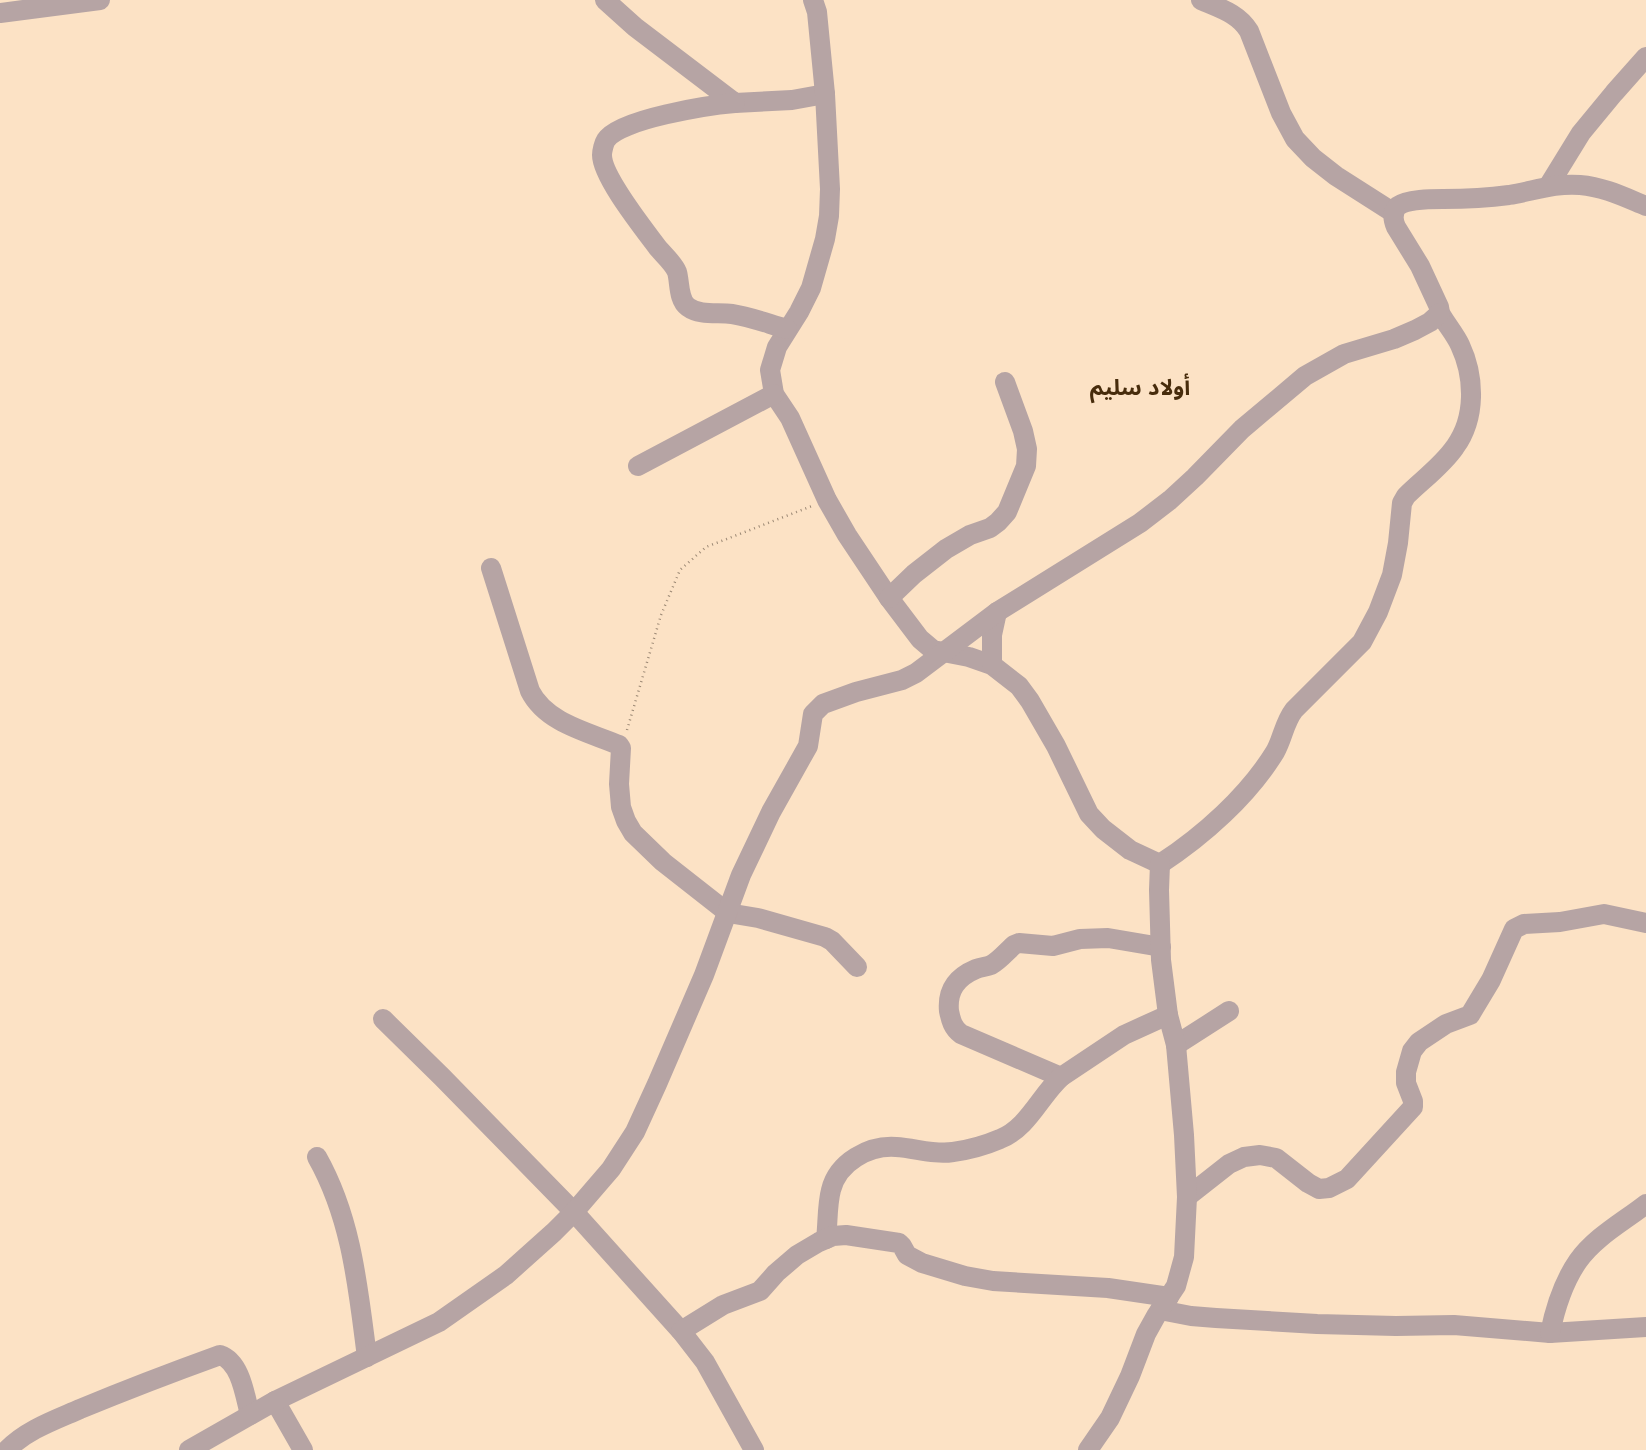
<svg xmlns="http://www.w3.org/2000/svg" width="1646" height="1450" font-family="'Work Sans','Noto Sans Arabic',sans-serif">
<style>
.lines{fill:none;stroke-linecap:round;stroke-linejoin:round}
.path{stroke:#9b8874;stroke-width:2.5;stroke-dasharray:1 4;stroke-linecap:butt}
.minor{stroke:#b6a4a4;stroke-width:20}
.labels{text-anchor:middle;stroke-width:4.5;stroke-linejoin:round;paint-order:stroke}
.district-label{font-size:22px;font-weight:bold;fill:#472c0c;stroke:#fce2c5}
</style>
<rect width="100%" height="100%" fill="#fce2c5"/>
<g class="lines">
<path class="path" d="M627,730L661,615L680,570L706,547L812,506"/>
<g class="minor">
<path d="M605,0L635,27L735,103L792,100L825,94"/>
<path d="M813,0L817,12L825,94L830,189L829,216L825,239L811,288L799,312L777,347L770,370L774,394L790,418L827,500L847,535L889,598L920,639L933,650L969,657L992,665L1019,686L1030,701L1056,746L1089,814L1103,829L1130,850L1160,864"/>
<path d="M1201,0C1219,8 1238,13 1249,31L1281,113L1295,139L1313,158L1336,176L1394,213"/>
<path d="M0,13L100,0"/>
<path d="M735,103C710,105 619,119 606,140C604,143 602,151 602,155C602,177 644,229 658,248C664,255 674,264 677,272C680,282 678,300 688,307C700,316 718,312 732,314C751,317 769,324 787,329"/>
<path d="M1549,185L1581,133L1614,93L1646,57"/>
<path d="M638,466L774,394"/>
<path d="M491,568L530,691C546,723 588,732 619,745L621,748L619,784L621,807L626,821L633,833L663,862L728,913L758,918L825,937L832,941L857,967"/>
<path d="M889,598L914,574L946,549L970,535L990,528L998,522L1007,512L1026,466L1027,449L1023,431L1005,382"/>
<path d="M992,665V635L997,612"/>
<path d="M1160,864C1203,836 1248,796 1275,752C1283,738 1284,723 1294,710L1362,642L1378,612L1392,575L1398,543L1402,503L1406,496C1422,480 1442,466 1455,447C1476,418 1475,377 1460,345C1455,334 1446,324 1440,313L1439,307L1420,266L1396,227C1393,220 1392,212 1398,206C1407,199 1432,199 1443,199C1465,199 1487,198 1509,195C1534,191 1554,183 1580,185C1604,187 1624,197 1646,206"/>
<path d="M383,1019L442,1077L574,1212L681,1331L705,1362L754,1450"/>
<path d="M1176,1045L1229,1011"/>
<path d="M1061,1077L961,1034C953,1028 951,1021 949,1011C947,990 957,977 976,969C981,967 986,967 991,965C1000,960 1007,951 1014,945L1019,943L1053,946L1080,939L1108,938L1161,947"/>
<path d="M317,1157C352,1219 358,1288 367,1357"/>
<path d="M1187,1197L1229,1164L1244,1157L1260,1155L1276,1158L1308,1183L1319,1189L1329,1188L1347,1179L1413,1107V1101L1406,1083V1072L1412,1051L1419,1042L1446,1024L1470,1015L1491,980L1514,929L1524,924L1560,922L1604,914L1646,923"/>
<path d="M826,1239C828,1223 827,1205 831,1190C838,1162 869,1145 896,1147C915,1148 934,1155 953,1152C968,1150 986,1145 1000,1139C1028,1128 1040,1096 1061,1077L1124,1035L1168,1015"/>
<path d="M1160,1310L1191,1316L1216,1318L1317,1324L1396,1326L1454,1325L1550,1333L1646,1327"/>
<path d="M681,1331L723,1305L760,1291L776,1273L797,1255L819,1242L833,1236L846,1235L899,1243L902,1246L907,1255L922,1263L965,1276L993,1281L1108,1288L1169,1297"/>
<path d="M1550,1333C1555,1309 1564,1281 1578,1261C1595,1237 1623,1222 1646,1204"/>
<path d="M275,1401L303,1450"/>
<path d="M7,1450C26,1430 55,1420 80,1409C126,1390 173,1372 220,1355C241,1362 245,1396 250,1415"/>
<path d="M189,1450L275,1401L439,1322L506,1275L554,1232L574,1212L611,1169L635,1132L657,1084L704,975L741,875L771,812L808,746L813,714L823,704L856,692L902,680L916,673L997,612L1140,523L1170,500L1195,477L1242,429L1305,376L1344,354L1394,339L1415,330L1430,322L1440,313"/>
<path d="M1088,1450L1110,1418L1130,1376L1146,1334L1156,1316L1176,1286L1184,1257L1187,1197L1184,1135L1176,1045L1168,1015L1161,960L1159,890L1160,864"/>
</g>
</g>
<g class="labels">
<g class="district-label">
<text x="1140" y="395">أولاد سليم</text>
</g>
</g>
</svg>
